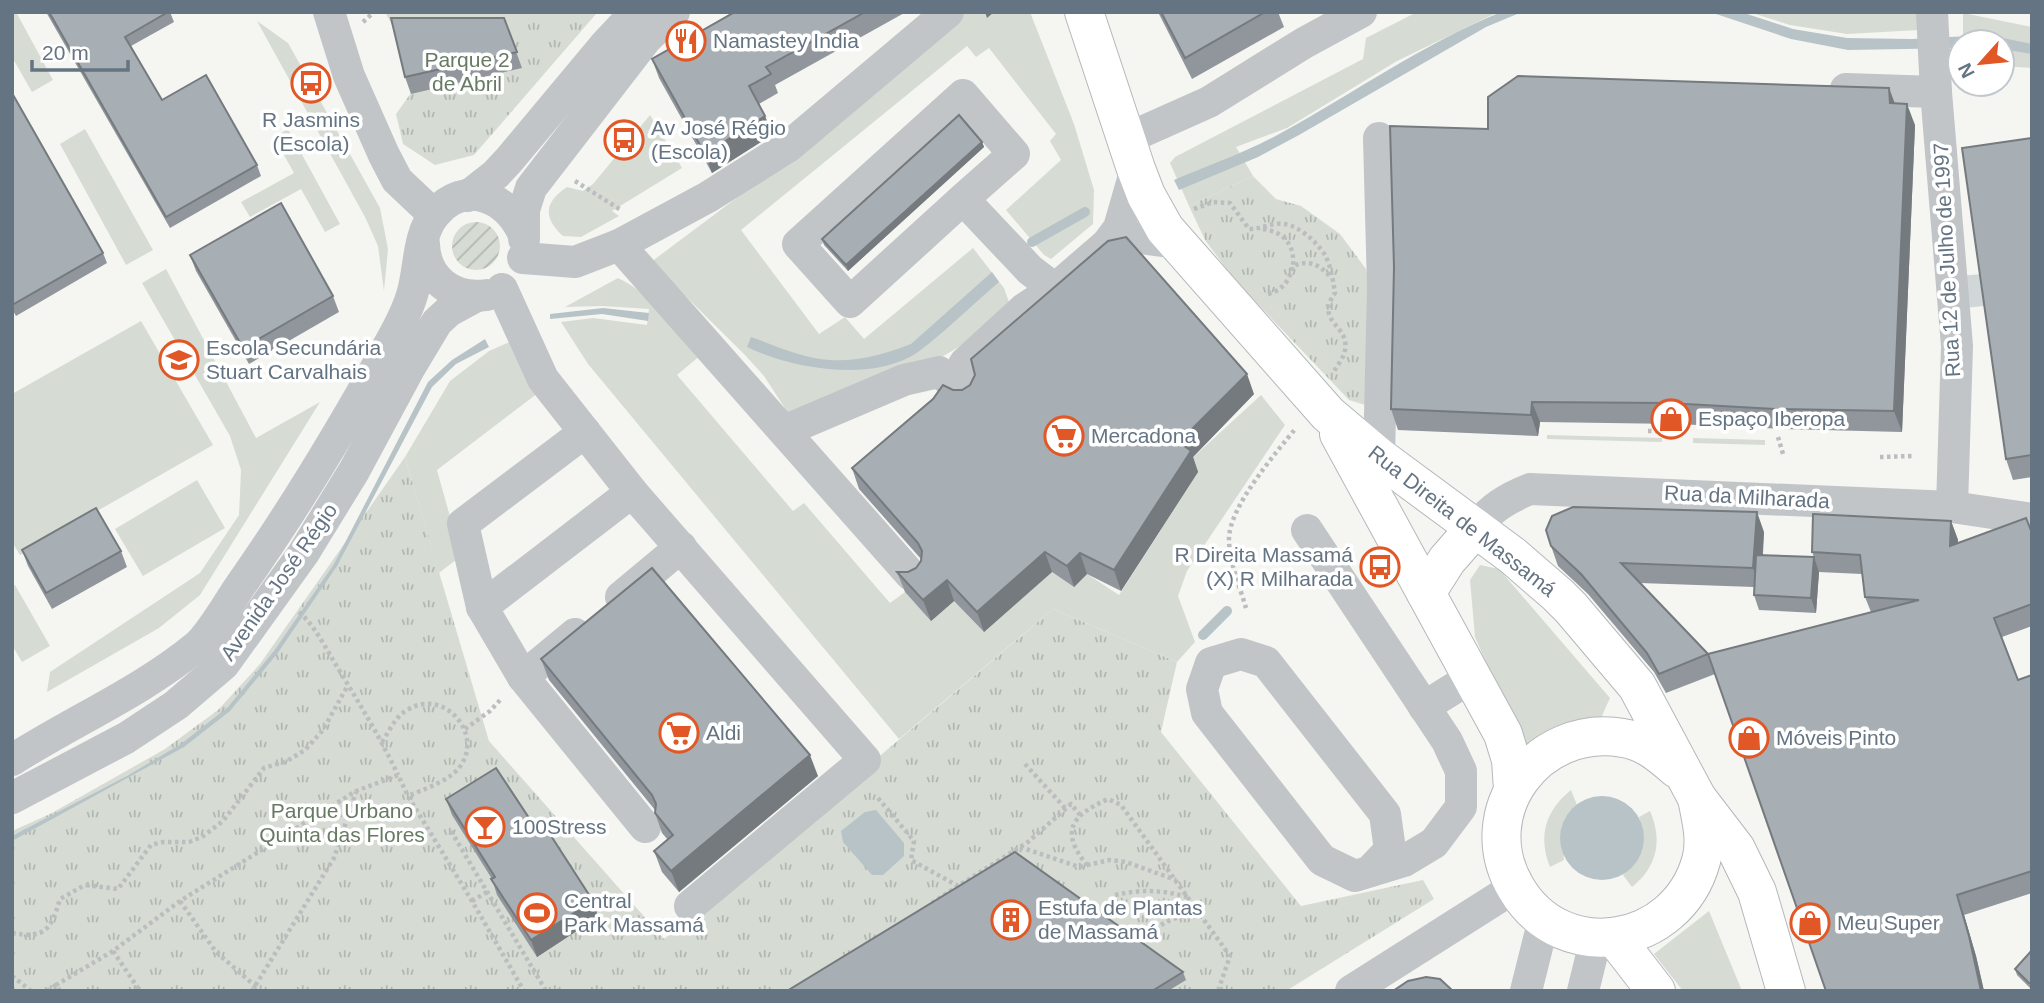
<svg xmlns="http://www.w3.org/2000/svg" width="2044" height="1003" font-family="Helvetica,sans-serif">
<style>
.grass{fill:#d6dcd3}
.park{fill:url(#park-tufts)}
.garden{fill:url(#garden-furrows)}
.water{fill:#b8c3c8}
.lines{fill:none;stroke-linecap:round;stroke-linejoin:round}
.stream{stroke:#b8c3c8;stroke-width:10}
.minor-tunnel{stroke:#d1d6d6;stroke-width:32;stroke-dasharray:32 16;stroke-linecap:butt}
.major-casing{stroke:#b4b8bc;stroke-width:40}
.path{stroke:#bbbdbf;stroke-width:4.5;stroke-dasharray:3.5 3.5;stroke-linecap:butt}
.minor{stroke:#c1c5c8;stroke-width:32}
.major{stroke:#fff;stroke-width:38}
.wall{fill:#90969b;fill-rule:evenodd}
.shaded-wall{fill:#757a7e}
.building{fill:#a7aeb4;stroke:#757a7e;stroke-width:2}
.labels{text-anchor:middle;stroke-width:7;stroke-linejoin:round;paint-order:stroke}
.poi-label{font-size:21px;fill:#657483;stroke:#fff;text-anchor:start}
.park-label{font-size:21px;fill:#677a63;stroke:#fff}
.street-label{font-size:21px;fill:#657483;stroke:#fff}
</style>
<defs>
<pattern id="park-tufts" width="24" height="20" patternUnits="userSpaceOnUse" patternTransform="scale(1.75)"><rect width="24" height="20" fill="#d6dcd3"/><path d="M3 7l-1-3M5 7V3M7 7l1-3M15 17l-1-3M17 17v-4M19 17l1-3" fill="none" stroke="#b1b7b1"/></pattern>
<pattern id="garden-furrows" width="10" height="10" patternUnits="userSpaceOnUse" patternTransform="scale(1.75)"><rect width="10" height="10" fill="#d6dcd3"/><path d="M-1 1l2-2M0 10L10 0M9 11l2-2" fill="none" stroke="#b1b7b1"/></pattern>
</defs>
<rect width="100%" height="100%" fill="#f5f6f2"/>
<g class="grass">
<path d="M12,12H16L53,80L32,92L12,57Z"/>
<path d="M966,12H1030L1074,124L1094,190L1093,224L1051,259L1044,255L1006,210L1061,160L1050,141L1056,134L989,48L976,57L967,46L741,230L819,334L845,317L864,339L973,248L1004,288L1009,302C993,316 978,334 960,346C915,376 840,394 788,413L764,376L744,354L651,262L833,126Z"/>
<path d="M1417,12H1498L1397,61L1287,128L1236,147L1253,176L1189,206L1170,163L1175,157L1363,59L1366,38Z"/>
<path d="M1749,12H1917L1919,30L1847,34L1790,25Z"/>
<path d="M1963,13L2032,27V68L2002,66V42H1963Z"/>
<path d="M257,21L288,43L380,208L388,249L384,291L378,246L365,217Z"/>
<path d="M650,115L682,168L612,211L619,216L581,237L563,236C543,218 544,202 567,187L583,191L593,184Z"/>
<path d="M85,129L153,250L126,265L60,144Z"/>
<path d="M288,129L340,224L325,232L301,189L250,217L241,202L294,173L274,137Z"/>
<path d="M166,269L256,438L320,402L200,595L159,628L47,692L50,672L200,573L239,515L241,470L230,436L142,283Z"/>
<path d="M618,278C652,294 677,327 702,354L677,375L793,511L804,503L890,603L905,592L931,620L954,601L984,632L1052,572L1074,587L1087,574L1119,595L1198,472L1187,463L1261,395L1285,425L1187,571L1178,596L1195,642L1177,662L1053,609L899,739L588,364L561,322L593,318L647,325L649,309L602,306L565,307Z"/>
<path d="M141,321L213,445L20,555L12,542V394Z"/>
<path d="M512,341L538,393L437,470L461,556L439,573L405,457L450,381L489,351Z"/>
<path d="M1547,435L1662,438V442L1547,439Z"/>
<path d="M1693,438L1765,440V445L1693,443Z"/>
<path d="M197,480L225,528L143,576L115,529Z"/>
<path d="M1480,565L1499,569L1610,698L1596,729L1526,755L1475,637L1470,580Z"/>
<path d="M15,585L50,646L22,662L12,645V586Z"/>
<path d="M1571,790L1577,805C1554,821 1564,840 1564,860L1550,867C1538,836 1545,811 1571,790Z"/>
<path d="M1650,811C1663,841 1657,867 1632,887L1623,875C1639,863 1646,836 1639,817Z"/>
<path d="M1709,911L1742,991H1683L1654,954Z"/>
</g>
<g class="park">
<path d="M385,12H595L596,14L474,155L435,165L403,144L396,114L411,93L397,34Z"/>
<path d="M1253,176L1276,199L1301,206L1340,234L1366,269L1373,317L1365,405L1349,400L1234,279L1205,240L1189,206Z"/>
<path d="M405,457L489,741L664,939L1053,609L1177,662L1161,732L1301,906L1423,880L1434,899L1286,991H12V831L50,814L165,749L218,710L260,664Z"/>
</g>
<circle class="garden" cx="476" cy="246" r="24"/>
<g class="water">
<path d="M1501,12H1522L1486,27L1299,135L1258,157L1179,190L1174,180C1210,165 1247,152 1281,133C1354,93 1423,44 1501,12Z"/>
<path d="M1710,12H1741L1793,29L1847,38L1912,39L1988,35L2032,44V54L2002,49V42H1960V48L1848,50L1791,39Z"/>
<path d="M992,272L999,282C972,305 946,331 918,352C873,383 793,369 747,347L751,337C776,346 804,359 830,360C857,362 886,354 911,344Z"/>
<path d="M603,308L649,313L648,321L602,314L550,319V314Z"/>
<path d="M485,339L489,347L456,364L432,387L337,566L277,654L230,711L184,747L12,841V836L127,776L181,744L228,707L274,651L334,564L428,382L452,360Z"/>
<circle cx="1602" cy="838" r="42"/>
<path d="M876,810L904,843V856L883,875H872L843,842L841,831L865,812Z"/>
</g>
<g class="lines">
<g class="stream">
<path d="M1032,242L1085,212"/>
<path d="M1203,635L1227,611"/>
</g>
<path class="minor-tunnel" d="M1953,293L2032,285"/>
<g class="major-casing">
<g id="major">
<path d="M1084,12L1136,169L1146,195L1165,229L1328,414L1379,457L1513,556L1558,595L1571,608L1637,686L1697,798L1736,849L1757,892L1786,991"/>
<path d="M1339,434L1503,734L1511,760L1513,789"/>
<path d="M1426,593L1447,560L1475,528"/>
<path d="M1677,769C1661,755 1645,741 1623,738C1537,723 1471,813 1516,888C1562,967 1677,947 1701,861C1707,840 1701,819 1697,798"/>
<path d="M1615,938L1656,991"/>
</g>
</g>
<g class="path">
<path d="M363,22L374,12"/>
<path d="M575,181L621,210"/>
<path d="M1194,209L1213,202L1230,203L1249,229C1260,229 1266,225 1276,224C1295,221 1316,241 1325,255C1331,266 1333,281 1335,293C1314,322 1350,325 1345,350C1344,357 1338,365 1334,371"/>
<path d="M1263,229C1284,232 1295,245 1293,266"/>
<path d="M1268,294C1283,290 1289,281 1293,266C1311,259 1319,265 1332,278"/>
<path d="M1648,431H1665"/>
<path d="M1778,437L1783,454"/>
<path d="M1880,457L1913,456"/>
<path d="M1246,608C1240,587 1229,562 1229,539C1229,507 1275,454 1296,428"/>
<path d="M299,612C315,626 325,647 336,665C358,701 380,737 398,775"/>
<path d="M465,729L490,711L502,698"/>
<path d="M382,742C390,730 396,715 409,709C445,688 485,735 459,768C447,782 424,789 408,796"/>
<path d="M1025,764L1065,808"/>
<path d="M878,798L914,841L911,860L958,886L1028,842L1071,804L1080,815"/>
<path d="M451,831L546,991"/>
<path d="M1020,847L1079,867L1087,865C1059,831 1072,815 1108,799L1121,805L1230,956L1218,991"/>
<path d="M1087,865L1110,860L1126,862L1176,880"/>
<path d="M1115,895C1143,889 1161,890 1188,897"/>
<path d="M180,901L216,952L261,991"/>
<path d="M472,901L487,892"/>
<path d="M932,903L958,886"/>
<path d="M1155,929C1171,918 1182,914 1202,917"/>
<path d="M12,933C46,939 51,929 60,899L85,885L118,889L151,845L163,842H189L202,837L223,821L264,768L287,761L305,750L323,730L348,685"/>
<path d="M113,951L140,991"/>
<path d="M12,976L31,991"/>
<path d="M47,991L56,985"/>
<path d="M60,991L56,985L113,951L180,901L356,791L398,775L408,796L472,901L524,991"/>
<path d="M252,991L334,858L356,792"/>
<path d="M556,991H558"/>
</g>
<g class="minor">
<path d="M329,12L349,76L384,155L397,180L434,215"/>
<path d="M1932,12L1936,92L1957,346L1952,507"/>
<path d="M1846,89L1936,92"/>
<path d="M1379,138L1383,288L1379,457"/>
<path d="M1126,139L1209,102L1304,43L1361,12"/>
<path d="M468,196L496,174L509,160L605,45L636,12"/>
<path d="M963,199L850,302L798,244L963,95L1014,154L963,199L1030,270L1055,289"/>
<path d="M524,239V210L531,188L646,39L674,12"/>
<path d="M424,244C425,279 453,300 487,295"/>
<path d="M1107,244L1140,238L1177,243"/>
<path d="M619,245L911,575"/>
<path d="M523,258L575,262L619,245L708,197L789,146L948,12"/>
<path d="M502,289L543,379L632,492L865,760L690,906"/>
<path d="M964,393L958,375L965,363L1024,309L1055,289L1107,244L1119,228L1136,169"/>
<path d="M784,431L904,380L939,372L958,387"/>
<path d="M1475,528C1492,508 1505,499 1530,489L1952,507L2032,519"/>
<path d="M1307,530L1447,741L1461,771V807L1434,843L1404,861L1355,876L1322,860L1207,713L1202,689L1211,663L1241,654L1266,662L1385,814L1390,850L1372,869"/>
<path d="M621,597L681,547"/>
<path d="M482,607L632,492"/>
<path d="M575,634L523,677L645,827"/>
<path d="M523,677L482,607L463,524L585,432"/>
<path d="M1424,707L1472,677"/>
<path d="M12,760C73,721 141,692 197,646C211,634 229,602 240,586C295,508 344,426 390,343C399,327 407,312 412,295C420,270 417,235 435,214C464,179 507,196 523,233"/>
<path d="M12,798L126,738L176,705L224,664L303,554L354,471L410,367L437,322L449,311L475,297"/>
<path d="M1351,991L1515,887"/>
<path d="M1526,991L1544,919"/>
<path d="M1583,991L1596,938"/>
</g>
<use href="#major" class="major"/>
</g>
<g class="wall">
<path d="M46,12H170L174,22L131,46L162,100L257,165L261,176L170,228Z"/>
<path d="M733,12H906L775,85L778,93L759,104L765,116L772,135L712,173L659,78L652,59Z"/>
<path d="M1158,12H1278L1284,27L1192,79Z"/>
<path d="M504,18L522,68L411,94L405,77Z"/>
<path d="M12,93L103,253L107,263L16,316L12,309Z"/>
<path d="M1895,103L1915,125L1902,432L1783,429L1676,424L1540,422L1538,436L1398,430L1391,409Z"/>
<path d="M2032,138V477L2013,480L2006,459Z"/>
<path d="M982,142L984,147L848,271L824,245L822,239Z"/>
<path d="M190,255L333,296L339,312L249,364L196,271Z"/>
<path d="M953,390L1254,394L1193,457L1198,472L1121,591L1087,574L1074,587L1052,572L984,632L954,601L931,621L905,592L897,572H908L916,568L921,559L859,489L852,468Z"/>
<path d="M1951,521L1958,540V543L2032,533V626L2002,637L2018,680L2032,675V893L1964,915L1976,956L1984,991H1826L1715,674L1666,693L1654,672L1588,594L1558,566L1551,546L1764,532L1763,555L1814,557L1812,552ZM1819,572L1862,574L1865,597L1871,612L1708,654L1640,583L1754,587V595L1759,610L1816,613Z"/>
<path d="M22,550L121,551L127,567L52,609L28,566Z"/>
<path d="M541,659L818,776L679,892L662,872L654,851L668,840L662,833L655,813V810L549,680Z"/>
<path d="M446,799L537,830L593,901L598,917L537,957L497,895L492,879L452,815Z"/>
<path d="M2032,950V988L2031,989L2017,975L2015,969Z"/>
<path d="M1183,972L1186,980L1168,991H787Z"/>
</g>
<g class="shaded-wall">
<path d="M985,12H994L987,18Z"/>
<path d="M1889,88L1897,109L1890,103Z"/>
<path d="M1907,104L1915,125L1902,432L1894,411Z"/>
<path d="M765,116L772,135L712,173L705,154Z"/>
<path d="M982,142L984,147L848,271L846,265Z"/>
<path d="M1247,374L1254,394L1193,457L1198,472L1121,591L1114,570L1179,442Z"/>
<path d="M1532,402L1540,422L1538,436L1531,415Z"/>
<path d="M1757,512L1764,532L1760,588L1753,568Z"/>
<path d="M1951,521L1958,540L1957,566L1950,546Z"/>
<path d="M1045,552L1052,572L984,632L977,612Z"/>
<path d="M1080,553L1087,574L1074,587L1067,566Z"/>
<path d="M1814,557L1819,572L1816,613L1811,598Z"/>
<path d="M947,580L954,601L931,621L923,600Z"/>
<path d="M810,755L818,776L679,892L671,871Z"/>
<path d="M1957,895L1964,915L1976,956L1984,991H1981Z"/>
<path d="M593,901L598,917L537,957L531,940Z"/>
</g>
<g class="building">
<path d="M49,12H168L125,37L162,100L206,75L257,165L166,217Z"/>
<path d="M735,12H865L766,67L771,74L749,86L765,116L705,154L652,59Z"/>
<path d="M1161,12H1265L1185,58Z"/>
<path d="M391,18H504L517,52L405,77Z"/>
<path d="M1518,76L1889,88L1890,103L1907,104L1894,411L1775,409L1668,403L1532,402L1531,415L1391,409L1394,267L1390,126L1488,129V97Z"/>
<path d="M12,93L103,253L12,305Z"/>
<path d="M959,115L982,142L846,265L822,239Z"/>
<path d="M2032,138V455L2006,459L1962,148Z"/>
<path d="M281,203L333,296L243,348L190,255Z"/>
<path d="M1126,237L1247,374L1179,442L1191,451L1114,570L1080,553L1067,566L1045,552L977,612L947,580L923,600L897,572H908L916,568L921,561L922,551L918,543L852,468L933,399L943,385L953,390H962L970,385L975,375L971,359L1108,241Z"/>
<path d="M1573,507L1757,512L1753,568L1621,563L1708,654L1659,674L1647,653L1581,574L1551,546L1546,530L1552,516Z"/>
<path d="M96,508L121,551L46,593L22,550Z"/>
<path d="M1813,514L1951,521L1950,546L2026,518L2032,533V604L1994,618L2018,680L2032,675V871L1957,895L1969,936L1981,991H1826L1708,654L1919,600L1865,597L1860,555L1812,552Z"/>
<path d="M1756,555L1814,557L1811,598L1754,595Z"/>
<path d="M652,568L810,755L671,871L654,851L673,835L655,813L656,804L652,795L541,659Z"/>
<path d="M496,768L537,830L544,825L593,901L531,940L491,879L495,877L446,799Z"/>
<path d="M1015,852L1183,972L1152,991H787Z"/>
<path d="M2032,950V983H2029L2015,969Z"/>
<path d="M1426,977L1440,979L1453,991H1393L1408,981Z"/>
</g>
<defs>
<g id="restaurant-ring" transform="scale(2.0125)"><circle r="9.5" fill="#fff" stroke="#e15826" stroke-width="1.5"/><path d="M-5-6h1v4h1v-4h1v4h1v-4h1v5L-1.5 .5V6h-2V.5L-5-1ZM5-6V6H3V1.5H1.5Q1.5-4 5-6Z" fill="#e15826"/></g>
<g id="bus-ring" transform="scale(2.0125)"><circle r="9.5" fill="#fff" stroke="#e15826" stroke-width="1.5"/><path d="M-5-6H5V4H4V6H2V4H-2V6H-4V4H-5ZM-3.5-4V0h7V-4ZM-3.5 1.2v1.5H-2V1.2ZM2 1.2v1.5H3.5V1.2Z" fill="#e15826"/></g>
<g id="school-ring" transform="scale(2.0125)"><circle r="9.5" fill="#fff" stroke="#e15826" stroke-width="1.5"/><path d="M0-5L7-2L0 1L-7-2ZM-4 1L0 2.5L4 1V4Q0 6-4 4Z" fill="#e15826"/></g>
<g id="shop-ring" transform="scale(2.0125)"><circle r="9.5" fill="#fff" stroke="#e15826" stroke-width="1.5"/><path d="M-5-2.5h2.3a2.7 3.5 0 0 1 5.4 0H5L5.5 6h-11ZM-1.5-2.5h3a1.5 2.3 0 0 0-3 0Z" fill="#e15826"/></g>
<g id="supermarket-ring" transform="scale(2.0125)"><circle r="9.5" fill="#fff" stroke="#e15826" stroke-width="1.5"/><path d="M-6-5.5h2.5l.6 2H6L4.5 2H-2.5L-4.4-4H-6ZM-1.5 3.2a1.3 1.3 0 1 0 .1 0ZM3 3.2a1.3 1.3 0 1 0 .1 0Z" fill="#e15826"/></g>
<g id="bar-ring" transform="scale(2.0125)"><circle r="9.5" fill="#fff" stroke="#e15826" stroke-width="1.5"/><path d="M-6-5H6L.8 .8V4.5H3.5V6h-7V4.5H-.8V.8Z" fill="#e15826"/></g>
<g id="stadium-ring" transform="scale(2.0125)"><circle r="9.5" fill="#fff" stroke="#e15826" stroke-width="1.5"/><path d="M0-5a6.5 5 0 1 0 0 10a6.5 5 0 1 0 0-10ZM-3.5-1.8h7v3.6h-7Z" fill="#e15826"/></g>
<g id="building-ring" transform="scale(2.0125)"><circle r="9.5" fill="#fff" stroke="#e15826" stroke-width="1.5"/><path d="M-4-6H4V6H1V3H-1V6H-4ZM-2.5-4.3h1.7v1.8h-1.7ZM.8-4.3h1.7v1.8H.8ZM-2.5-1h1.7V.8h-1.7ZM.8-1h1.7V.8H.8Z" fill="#e15826"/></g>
</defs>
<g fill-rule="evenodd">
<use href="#restaurant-ring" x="686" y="41"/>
<use href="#bus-ring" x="311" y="83"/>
<use href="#bus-ring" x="624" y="140"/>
<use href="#school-ring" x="179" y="360"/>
<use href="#shop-ring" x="1671" y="419"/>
<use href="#supermarket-ring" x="1064" y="436"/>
<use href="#bus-ring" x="1380" y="567"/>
<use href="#supermarket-ring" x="679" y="733"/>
<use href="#shop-ring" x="1749" y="738"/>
<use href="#bar-ring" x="485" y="827"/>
<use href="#stadium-ring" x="537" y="913"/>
<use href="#building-ring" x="1011" y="920"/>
<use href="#shop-ring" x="1810" y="923"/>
</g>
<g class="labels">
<g class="poi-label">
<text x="713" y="48">Namastey India</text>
<text x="311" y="127" text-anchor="middle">R Jasmins<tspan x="311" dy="24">(Escola)</tspan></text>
<text x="651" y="135">Av José Régio<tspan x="651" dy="24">(Escola)</tspan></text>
<text x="206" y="355">Escola Secundária<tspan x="206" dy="24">Stuart Carvalhais</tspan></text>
<text x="1698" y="426">Espaço Iberopa</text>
<text x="1091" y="443">Mercadona</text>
<text x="1353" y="562" text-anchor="end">R Direita Massamá<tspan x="1353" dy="24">(X) R Milharada</tspan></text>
<text x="706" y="740">Aldi</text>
<text x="1776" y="745">Móveis Pinto</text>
<text x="512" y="834">100Stress</text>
<text x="564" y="908">Central<tspan x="564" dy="24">Park Massamá</tspan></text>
<text x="1038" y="915">Estufa de Plantas<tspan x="1038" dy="24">de Massamá</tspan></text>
<text x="1837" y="930">Meu Super</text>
</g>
<g class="park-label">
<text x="467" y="67">Parque 2<tspan x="467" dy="24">de Abril</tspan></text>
<text x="342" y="818">Parque Urbano<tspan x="342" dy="24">Quinta das Flores</tspan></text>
</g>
<g class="street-label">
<text transform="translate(1947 260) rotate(-93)" y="7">Rua 12 de Julho de 1997</text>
<text transform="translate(1747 497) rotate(3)" y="7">Rua da Milharada</text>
<text transform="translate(1462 521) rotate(38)" y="7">Rua Direita de Massamá</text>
<text transform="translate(279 582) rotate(-55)" y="7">Avenida José Régio</text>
</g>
</g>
<rect width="2044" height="1003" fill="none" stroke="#657483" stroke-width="28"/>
<g transform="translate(1981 63) rotate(243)"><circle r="33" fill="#ffffff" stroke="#c1c7cd" stroke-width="2"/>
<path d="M0-5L12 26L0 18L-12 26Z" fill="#e15826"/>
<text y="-10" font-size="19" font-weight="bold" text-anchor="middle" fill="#657483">N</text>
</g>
<path d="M32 60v10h96v-10" fill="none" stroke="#657483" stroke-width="3.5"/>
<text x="42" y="60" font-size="21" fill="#657483" stroke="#ffffff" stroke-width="5" paint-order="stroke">20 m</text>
</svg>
